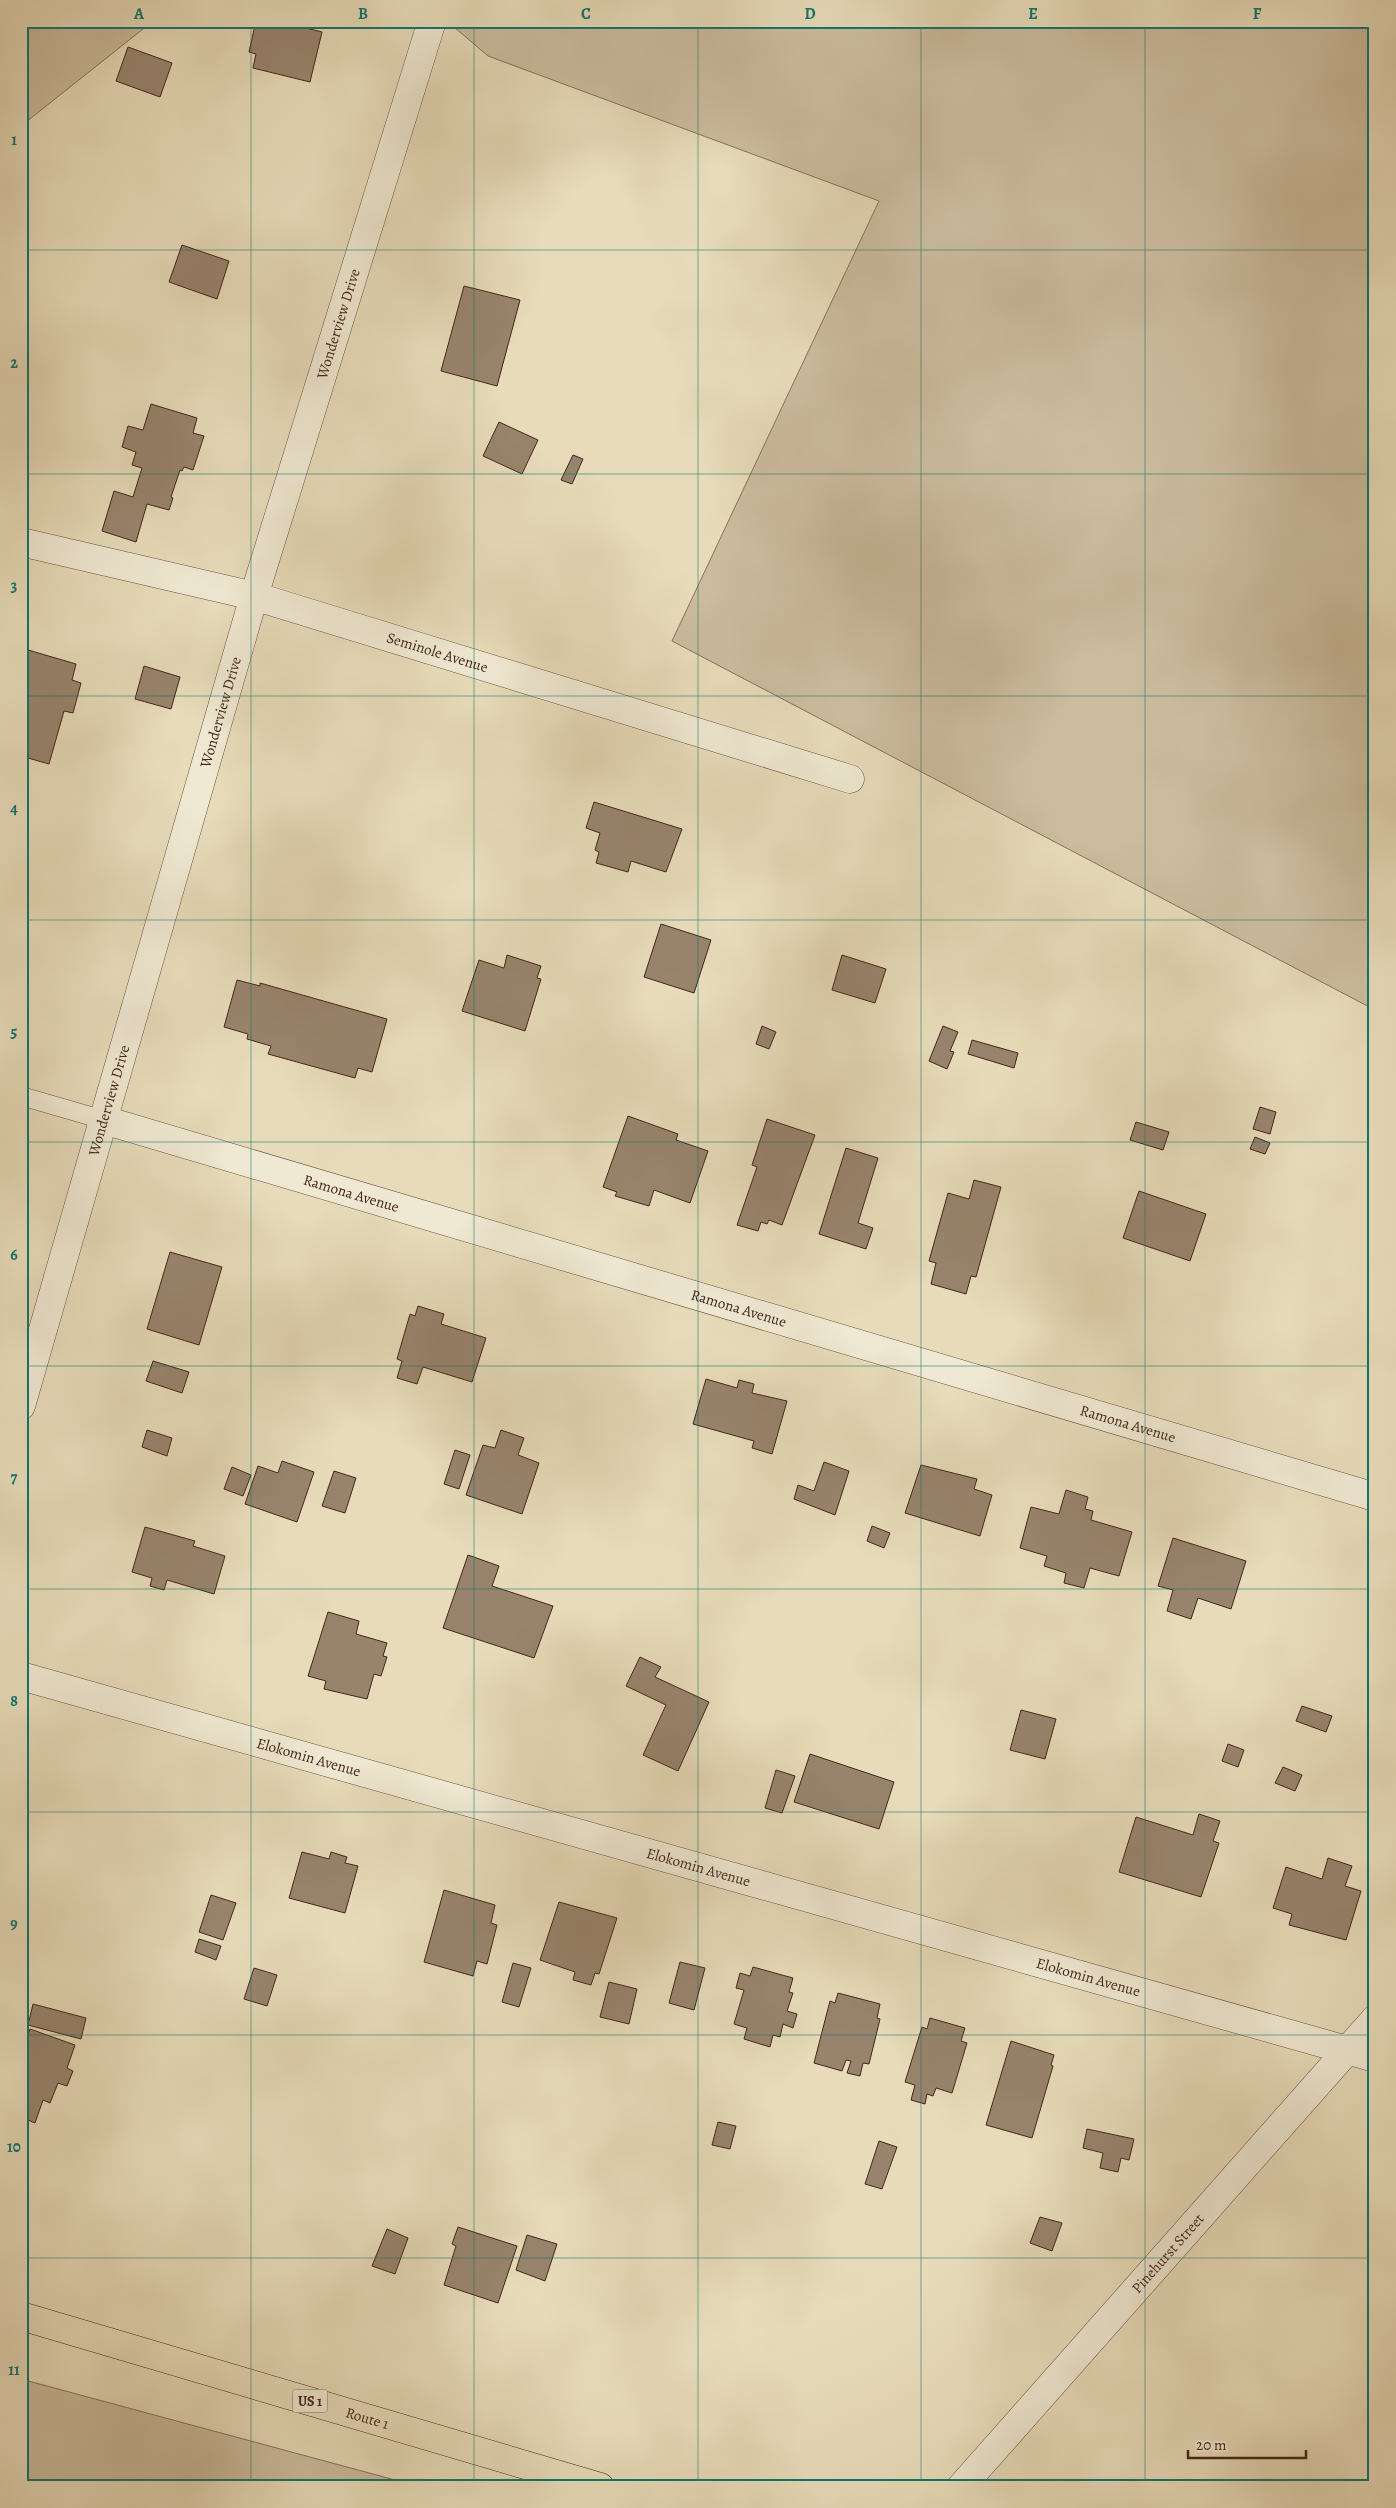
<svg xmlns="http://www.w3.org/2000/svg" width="1396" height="2508" font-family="Alegreya,serif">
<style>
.green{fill:#cbbc9e;stroke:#87715c}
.building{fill:#98846d;stroke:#43261a}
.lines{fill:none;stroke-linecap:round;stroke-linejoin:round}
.service-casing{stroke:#6c5342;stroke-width:19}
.minor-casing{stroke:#6c5342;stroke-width:29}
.primary-casing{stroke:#43261a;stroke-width:29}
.service{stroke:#efe8d2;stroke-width:18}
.minor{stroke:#efe8d2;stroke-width:28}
.primary{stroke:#e7dbb9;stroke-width:28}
.grid{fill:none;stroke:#0f766e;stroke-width:1;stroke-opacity:0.55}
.labels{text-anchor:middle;stroke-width:4.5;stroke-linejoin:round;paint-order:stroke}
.shield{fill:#efe8d2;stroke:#776051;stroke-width:1}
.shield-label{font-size:14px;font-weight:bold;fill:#43261a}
.street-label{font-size:15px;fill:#43261a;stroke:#efe8d2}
.neatline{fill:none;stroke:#0f766e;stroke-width:2}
.grid-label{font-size:16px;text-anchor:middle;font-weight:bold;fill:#0f766e}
</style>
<rect width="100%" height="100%" fill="#e7dbb9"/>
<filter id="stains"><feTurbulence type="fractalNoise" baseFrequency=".004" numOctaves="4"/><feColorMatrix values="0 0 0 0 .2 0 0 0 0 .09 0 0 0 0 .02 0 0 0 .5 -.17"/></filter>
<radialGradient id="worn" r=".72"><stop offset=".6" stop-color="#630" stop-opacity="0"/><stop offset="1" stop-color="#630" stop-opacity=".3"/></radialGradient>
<g class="green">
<path d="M21,21H153L21,126Z"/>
<path d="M447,21H1375V1010L672,641L879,201L488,56Z"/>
<path d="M21,2379L421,2487H21Z"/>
</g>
<g class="building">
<path d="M256,21H278L322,32L310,82L253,68L256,54L249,52Z"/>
<path d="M128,47L172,63L160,97L116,81Z"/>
<path d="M182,245L229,261L217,299L169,282Z"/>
<path d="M464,286L520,300L497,386L441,371Z"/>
<path d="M151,404L197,418L193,433L204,436L193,470L184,467L182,471L180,470L171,497L173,498L169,510L147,504L136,542L102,531L114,491L133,497L142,468L132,465L136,452L122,447L128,426L143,430Z"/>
<path d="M499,422L538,440L522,474L483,456Z"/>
<path d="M573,455L583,459L572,484L561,480Z"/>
<path d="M28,650L76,664L72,680L81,683L73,713L64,711L49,764L21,756V674Z"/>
<path d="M144,666L180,677L171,709L135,699Z"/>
<path d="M594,802L682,829L666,872L631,861L628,872L596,863L599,852L595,850L600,833L586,828Z"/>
<path d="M661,924L711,940L694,993L644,977Z"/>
<path d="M507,955L541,966L537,978L541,979L525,1031L462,1011L479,960L504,968Z"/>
<path d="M842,955L886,969L875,1003L832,990Z"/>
<path d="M237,980L260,986V983L387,1019L372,1072L358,1068L355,1078L268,1054L271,1046L247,1039L248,1034L224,1027Z"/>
<path d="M762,1026L776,1032L769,1049L756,1044Z"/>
<path d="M943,1026L958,1032L950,1051L954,1052L947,1069L929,1061Z"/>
<path d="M972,1040L1018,1053L1014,1068L968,1054Z"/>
<path d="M1260,1107L1276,1112L1270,1134L1253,1129Z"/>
<path d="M628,1116L678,1134L676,1140L708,1151L690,1203L654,1190L649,1206L615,1196L617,1192L603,1187Z"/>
<path d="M767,1119L815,1135L782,1225L769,1220L767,1224L761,1222L758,1231L737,1225L757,1167L752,1165Z"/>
<path d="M1136,1122L1169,1132L1163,1150L1130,1140Z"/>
<path d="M1255,1137L1270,1143L1265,1154L1250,1149Z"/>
<path d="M846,1148L878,1158L858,1223L873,1228L866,1249L819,1234Z"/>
<path d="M974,1180L1001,1187L976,1277L971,1276L966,1294L931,1284L936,1263L929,1261L948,1193L969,1199Z"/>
<path d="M1139,1191L1206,1214L1190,1261L1123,1238Z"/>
<path d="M170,1252L222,1267L199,1345L147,1329Z"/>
<path d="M418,1306L444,1314L441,1324L486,1338L472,1382L423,1367L417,1384L397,1378L402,1361L397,1359L410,1314L415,1316Z"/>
<path d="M153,1361L189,1372L182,1393L146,1381Z"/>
<path d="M706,1379L737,1388L739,1380L754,1384L752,1393L787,1401L772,1454L752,1448L754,1441L693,1424Z"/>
<path d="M147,1430L172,1438L167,1456L142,1447Z"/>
<path d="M501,1430L524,1438L518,1455L539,1463L522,1514L466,1495L483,1445L495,1448Z"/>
<path d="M455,1450L470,1455L459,1489L444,1484Z"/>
<path d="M282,1461L314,1472L297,1522L245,1504L258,1466L278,1473Z"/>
<path d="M824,1462L849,1471L835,1515L794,1499L798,1485L814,1491Z"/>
<path d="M921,1465L977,1479L974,1489L992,1495L980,1536L905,1513Z"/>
<path d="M232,1467L251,1475L243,1496L224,1489Z"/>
<path d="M334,1471L356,1478L345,1513L322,1506Z"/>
<path d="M1066,1490L1088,1497L1085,1509L1093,1511L1091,1520L1132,1532L1119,1576L1090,1568L1084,1588L1064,1583L1066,1573L1044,1566L1047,1556L1020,1548L1031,1507L1059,1514Z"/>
<path d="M872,1526L890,1533L884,1548L867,1541Z"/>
<path d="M145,1527L195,1541L193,1546L225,1556L214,1594L167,1580L164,1590L150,1586L152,1578L132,1572Z"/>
<path d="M1173,1538L1246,1561L1231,1609L1198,1598L1191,1619L1167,1611L1173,1590L1158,1586Z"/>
<path d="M468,1555L499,1566L492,1586L553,1606L534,1658L443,1628Z"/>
<path d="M328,1612L359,1621L356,1634L387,1643L383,1656L387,1657L381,1676L374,1674L367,1699L324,1689L326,1681L308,1676Z"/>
<path d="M640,1657L661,1667L655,1677L709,1702L678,1771L643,1755L666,1705L626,1686Z"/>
<path d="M1302,1706L1332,1716L1326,1732L1296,1721Z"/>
<path d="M1021,1710L1056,1719L1045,1759L1010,1750Z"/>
<path d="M1228,1744L1244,1750L1238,1767L1222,1761Z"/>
<path d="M810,1754L894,1782L879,1829L794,1802Z"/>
<path d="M1283,1767L1302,1775L1295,1791L1275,1783Z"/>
<path d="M776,1770L795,1776L782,1813L765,1808Z"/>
<path d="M1199,1814L1220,1821L1213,1841L1219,1843L1201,1897L1119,1872L1136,1817L1193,1835Z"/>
<path d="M302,1852L329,1859L331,1852L347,1857L345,1863L358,1866L345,1913L289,1898Z"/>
<path d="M1328,1858L1352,1866L1345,1886L1361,1891L1346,1940L1289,1925L1292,1914L1273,1908L1286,1867L1322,1879Z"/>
<path d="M444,1890L495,1905L491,1923L497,1925L487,1964L477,1961L473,1976L424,1962Z"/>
<path d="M211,1895L236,1903L223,1940L199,1932Z"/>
<path d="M559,1902L617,1918L599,1974L595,1973L591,1985L573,1980L575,1972L540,1960Z"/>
<path d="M199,1939L221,1946L216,1960L195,1952Z"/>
<path d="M680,1962L705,1968L694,2010L669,2003Z"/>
<path d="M513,1963L531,1968L519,2007L502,2002Z"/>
<path d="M753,1967L793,1978L789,1992L793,1993L787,2011L797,2014L793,2028L783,2024L780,2037L773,2035L770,2047L744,2039L747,2028L734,2024L744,1990L736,1988L740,1973L750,1976Z"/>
<path d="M254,1968L277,1975L267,2006L244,1999Z"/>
<path d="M609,1982L637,1989L629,2024L600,2017Z"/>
<path d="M838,1993L880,2004L877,2018L880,2019L869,2064L863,2063L860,2076L847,2073L851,2061L846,2060L842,2071L814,2063L830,2001L835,2003Z"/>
<path d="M33,2004L86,2018L81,2039L28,2025Z"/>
<path d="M930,2018L965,2028L961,2041L967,2043L952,2093L936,2088L933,2096L927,2094L925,2104L911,2100L915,2085L905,2082L922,2027L927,2029Z"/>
<path d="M30,2029L75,2045L67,2068L73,2071L67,2086L58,2083L50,2103L43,2100L35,2123L21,2117V2054Z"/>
<path d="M1011,2041L1054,2055L1051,2065L1053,2066L1032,2138L986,2125Z"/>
<path d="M718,2122L736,2126L730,2149L712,2145Z"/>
<path d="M1087,2129L1134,2139L1129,2160L1121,2158L1118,2172L1100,2168L1103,2153L1083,2148Z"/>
<path d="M879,2141L897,2147L882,2189L865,2184Z"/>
<path d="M1040,2217L1062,2223L1052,2251L1030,2243Z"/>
<path d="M458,2227L517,2246L498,2303L444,2285L456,2246L452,2244Z"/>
<path d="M387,2229L408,2238L395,2274L372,2266Z"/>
<path d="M527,2235L557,2244L545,2281L516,2270Z"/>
</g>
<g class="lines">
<g class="service-casing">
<path id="service" d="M21,1096L104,1120"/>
</g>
<g class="minor-casing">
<g id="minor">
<path id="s1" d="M21,542L254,596L850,779"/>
<path id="s2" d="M104,1120L1375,1497"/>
<path id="s3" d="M21,1406L254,596L432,21"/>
<path id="s4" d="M21,1676L1375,2058"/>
<path id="s5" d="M961,2487L1375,2019"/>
</g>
</g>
<g class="primary-casing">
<g id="primary">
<path id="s6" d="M21,2316L600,2487"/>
</g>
</g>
<use href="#service" class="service"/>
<use href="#minor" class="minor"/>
<use href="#primary" class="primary"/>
</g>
<path class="grid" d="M251,21V2487M474,21V2487M698,21V2487M921,21V2487M1145,21V2487M21,250H1375M21,474H1375M21,696H1375M21,920H1375M21,1142H1375M21,1366H1375M21,1589H1375M21,1812H1375M21,2035H1375M21,2258H1375"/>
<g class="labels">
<rect class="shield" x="292.5" y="2389.5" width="35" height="23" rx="4"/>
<g class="shield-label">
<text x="310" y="2406">US 1</text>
</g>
<g class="street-label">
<text dy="5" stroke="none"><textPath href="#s3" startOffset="1128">Wonderview Drive</textPath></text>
<text dy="5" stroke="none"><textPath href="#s1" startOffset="431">Seminole Avenue</textPath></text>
<text dy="5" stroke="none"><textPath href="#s3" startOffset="722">Wonderview Drive</textPath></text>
<text dy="5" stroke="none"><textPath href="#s3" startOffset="318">Wonderview Drive</textPath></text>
<text dy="5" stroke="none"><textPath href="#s2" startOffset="258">Ramona Avenue</textPath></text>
<text dy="5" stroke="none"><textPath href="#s2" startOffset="662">Ramona Avenue</textPath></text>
<text dy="5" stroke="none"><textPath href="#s2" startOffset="1068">Ramona Avenue</textPath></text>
<text dy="5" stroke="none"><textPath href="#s4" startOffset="299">Elokomin Avenue</textPath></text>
<text dy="5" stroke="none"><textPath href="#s4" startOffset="704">Elokomin Avenue</textPath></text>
<text dy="5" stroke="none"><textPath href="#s4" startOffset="1109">Elokomin Avenue</textPath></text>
<text dy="5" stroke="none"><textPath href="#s5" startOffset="312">Pinehurst Street</textPath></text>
<text dy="5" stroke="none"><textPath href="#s6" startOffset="361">Route 1</textPath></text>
</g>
</g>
<rect width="1396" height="2508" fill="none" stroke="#e7dbb9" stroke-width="55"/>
<path d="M1188 2450v8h118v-8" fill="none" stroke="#43261a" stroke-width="2.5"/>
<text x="1196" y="2450" font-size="15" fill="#43261a" stroke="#efe8d2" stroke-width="4" paint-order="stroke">20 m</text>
<rect x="28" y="28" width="1340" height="2452" class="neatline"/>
<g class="grid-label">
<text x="139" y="19">A</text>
<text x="363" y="19">B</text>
<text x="586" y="19">C</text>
<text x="810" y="19">D</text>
<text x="1033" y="19">E</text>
<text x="1257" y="19">F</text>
<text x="14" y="145">1</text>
<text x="14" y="368">2</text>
<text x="14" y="591">3</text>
<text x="14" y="814">4</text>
<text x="14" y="1037">5</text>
<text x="14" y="1260">6</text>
<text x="14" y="1483">7</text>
<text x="14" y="1706">8</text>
<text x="14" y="1929">9</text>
<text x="14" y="2152">10</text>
<text x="14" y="2375">11</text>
</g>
<rect width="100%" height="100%" filter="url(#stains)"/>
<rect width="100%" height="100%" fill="url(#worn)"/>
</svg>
